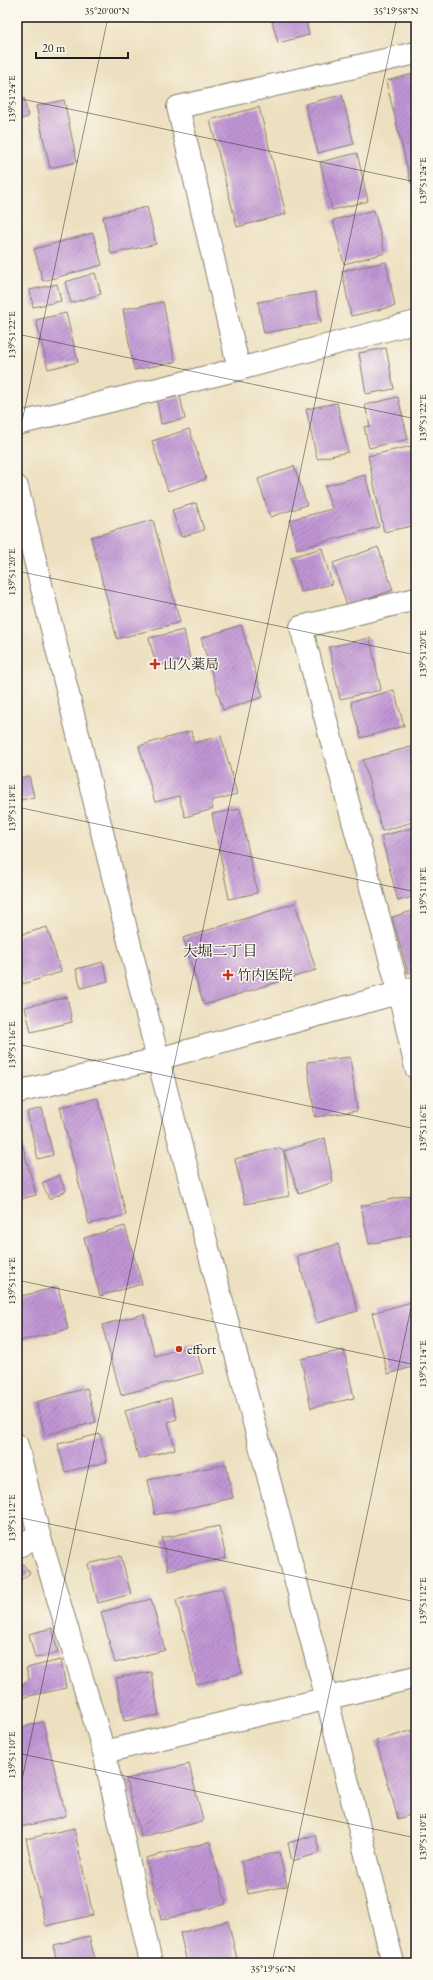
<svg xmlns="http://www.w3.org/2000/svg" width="433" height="1980" font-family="'EB Garamond','Noto Serif JP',serif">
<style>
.building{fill:url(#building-hatch)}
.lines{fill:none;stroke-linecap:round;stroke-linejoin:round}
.minor-casing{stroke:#847e6e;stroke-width:24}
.tertiary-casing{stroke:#847e6e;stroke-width:24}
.minor{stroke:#fff;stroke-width:22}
.tertiary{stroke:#fff;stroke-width:22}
.ticks{fill:none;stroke:#1c1c1c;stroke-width:1;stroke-opacity:0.45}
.poi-dot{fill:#c8321e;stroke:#fbf7ec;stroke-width:1.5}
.labels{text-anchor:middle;stroke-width:3;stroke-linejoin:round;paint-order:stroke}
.poi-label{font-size:14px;fill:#1c1c1c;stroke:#fbf7ec;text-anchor:start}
.neighbourhood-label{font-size:15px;fill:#1c1c1c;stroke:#fbf7ec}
.neatline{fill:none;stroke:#1c1c1c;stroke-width:1.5}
.ticks-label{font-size:10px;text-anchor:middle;fill:#1c1c1c}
</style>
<defs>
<pattern id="building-hatch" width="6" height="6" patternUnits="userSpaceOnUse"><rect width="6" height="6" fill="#c094d4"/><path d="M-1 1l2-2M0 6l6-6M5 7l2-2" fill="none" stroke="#9b78ab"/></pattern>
</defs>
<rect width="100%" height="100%" fill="#fbf7ec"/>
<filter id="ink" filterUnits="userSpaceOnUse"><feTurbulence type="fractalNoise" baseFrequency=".025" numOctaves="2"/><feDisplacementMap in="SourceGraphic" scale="8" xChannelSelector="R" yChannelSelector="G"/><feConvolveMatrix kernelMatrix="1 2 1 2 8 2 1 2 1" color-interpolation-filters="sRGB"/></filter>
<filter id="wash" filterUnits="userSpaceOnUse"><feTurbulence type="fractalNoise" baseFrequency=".012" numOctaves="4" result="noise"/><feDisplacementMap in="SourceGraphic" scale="16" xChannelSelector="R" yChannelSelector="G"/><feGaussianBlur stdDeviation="0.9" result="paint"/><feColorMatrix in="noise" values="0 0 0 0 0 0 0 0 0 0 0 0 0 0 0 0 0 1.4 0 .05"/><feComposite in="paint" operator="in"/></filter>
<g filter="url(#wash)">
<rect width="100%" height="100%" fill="#ede0c0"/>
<g id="blocks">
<g class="building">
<path d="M271,17H305L309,35L278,43Z"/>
<path d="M416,73V182L411,183L386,81Z"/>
<path d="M342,95L354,144L318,153L305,104Z"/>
<path d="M24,98L28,117L17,120V99Z"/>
<path d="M64,100L77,162L50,168L36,106Z"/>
<path d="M259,107L286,214L237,227L210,120Z"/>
<path d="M357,153L368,201L332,210L320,162Z"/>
<path d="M416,195V218H415L411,196Z"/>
<path d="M147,207L156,244L111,254L103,217Z"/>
<path d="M374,210L385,253L344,264L333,220Z"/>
<path d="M93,233L102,265L43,281L34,249Z"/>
<path d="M386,262L395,306L351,316L342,271Z"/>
<path d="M95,273L101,294L71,303L65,282Z"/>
<path d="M57,284L61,301L33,307L30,290Z"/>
<path d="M315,292L321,323L264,333L258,302Z"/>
<path d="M163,302L175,362L134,370L123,309Z"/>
<path d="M66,313L78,362L48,369L36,320Z"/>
<path d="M386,348L394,389L366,394L359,353Z"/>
<path d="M180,396L185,419L161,424L157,401Z"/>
<path d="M398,397L408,439L369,448L364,427L370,426L365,405Z"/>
<path d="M337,403L348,452L317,459L306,409Z"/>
<path d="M189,429L206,479L168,491L152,441Z"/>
<path d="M416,445V525L384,532L368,456Z"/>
<path d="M294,466L307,505L270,517L258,479Z"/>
<path d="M365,475L379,527L297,549L290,520L332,509L325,486Z"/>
<path d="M196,503L204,530L181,537L172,510Z"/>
<path d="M153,520L180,622L117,639L91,537Z"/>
<path d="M378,547L393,590L347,606L333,563Z"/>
<path d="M322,548L332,584L301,592L291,557Z"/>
<path d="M416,620V635L412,621Z"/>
<path d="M241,625L263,697L223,710L201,638Z"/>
<path d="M184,630L190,659L156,666L149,638Z"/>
<path d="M370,638L381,690L340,699L329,647Z"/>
<path d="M394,690L404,726L361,738L351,702Z"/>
<path d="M191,731L194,743L221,736L237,794L211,801L213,809L185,817L179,796L155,802L139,746Z"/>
<path d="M414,746L416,753V821L382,831L363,760Z"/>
<path d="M29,776L34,797L17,801V779Z"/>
<path d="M240,809L257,893L229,899L212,814Z"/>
<path d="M416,827V896L398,901L381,836Z"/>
<path d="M295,903L316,970L204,1005L183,938Z"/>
<path d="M416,910V970L408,973L392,917Z"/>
<path d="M47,927L61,972L23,984L17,965V936Z"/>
<path d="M103,962L108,981L81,988L76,969Z"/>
<path d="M67,997L72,1022L31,1032L25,1007Z"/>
<path d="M350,1057L357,1111L315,1117L307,1062Z"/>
<path d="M98,1098L126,1215L89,1224L60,1107Z"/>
<path d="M42,1108L53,1155L38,1159L27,1112Z"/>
<path d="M17,1125L36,1195L17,1200Z"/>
<path d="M325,1138L333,1182L299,1194L284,1151L289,1196L245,1204L235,1159L278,1148L284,1151Z"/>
<path d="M59,1175L66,1191L49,1199L42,1183Z"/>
<path d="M416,1194V1234L369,1244L361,1206Z"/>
<path d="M125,1226L142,1284L100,1296L84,1238Z"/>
<path d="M338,1244L358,1311L317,1323L297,1256Z"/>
<path d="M58,1287L68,1329L20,1341L17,1328V1297Z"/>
<path d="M415,1301L416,1366L388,1374L372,1313Z"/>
<path d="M144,1314L155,1356L195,1345L203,1373L121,1395L102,1325Z"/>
<path d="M344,1350L354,1398L311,1408L301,1359Z"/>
<path d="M87,1388L96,1422L45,1435L36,1402Z"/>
<path d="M171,1398L177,1419L168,1422L175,1449L139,1459L125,1411Z"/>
<path d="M100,1434L107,1462L65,1472L58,1444Z"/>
<path d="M226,1464L233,1498L155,1515L148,1480Z"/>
<path d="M219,1526L226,1558L168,1570L162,1538Z"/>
<path d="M121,1556L131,1594L98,1603L88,1564Z"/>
<path d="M19,1559L30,1573L17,1583V1561Z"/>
<path d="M222,1588L242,1673L197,1684L176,1600Z"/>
<path d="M151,1599L165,1650L115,1663L101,1612Z"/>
<path d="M52,1628L58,1653L35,1658L29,1634Z"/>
<path d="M61,1660L66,1688L20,1698L18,1689L29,1679L26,1668Z"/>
<path d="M151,1672L159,1715L124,1721L116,1678Z"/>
<path d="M43,1722L66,1816L21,1827L17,1809V1728Z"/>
<path d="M414,1730L416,1736V1813L398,1819L376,1741Z"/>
<path d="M189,1764L203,1821L141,1837L126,1779Z"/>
<path d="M74,1828L93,1915L46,1926L26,1839Z"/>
<path d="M315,1835L320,1853L292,1861L288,1843Z"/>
<path d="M210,1842L226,1904L161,1920L146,1858Z"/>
<path d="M279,1852L287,1886L248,1894L241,1861Z"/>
<path d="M228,1921L238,1963H187L180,1933Z"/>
<path d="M89,1936L96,1963H57L53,1945Z"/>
</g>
</g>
</g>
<g filter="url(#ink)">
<use href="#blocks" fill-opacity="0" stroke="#847e6e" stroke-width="1"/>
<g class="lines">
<g class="minor-casing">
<g id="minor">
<path d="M239,369L178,107L416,53"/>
<path d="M17,424L239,369L416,322"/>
<path d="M416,599L301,627L399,992L416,1068"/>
<path d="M17,1092L158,1059L416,988"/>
<path d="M17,1445L39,1535L104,1752L151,1963"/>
<path d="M17,1547L39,1535"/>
<path d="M104,1752L416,1677"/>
</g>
</g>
<g class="tertiary-casing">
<path id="tertiary" d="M17,487L158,1059L327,1699L393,1963"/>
</g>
<use href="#minor" class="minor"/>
<use href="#tertiary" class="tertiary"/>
</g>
</g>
<path class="ticks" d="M17,98L416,182M17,334L416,419M17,445L108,17M17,571L416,655M17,807L416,892M17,1044L416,1129M17,1280L416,1365M17,1517L416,1602M17,1753L416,1838M17,1803L397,17M272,1963L416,1284"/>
<g class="poi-dot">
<path d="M153 658h4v4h4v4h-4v4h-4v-4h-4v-4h4z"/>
<path d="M226 969h4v4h4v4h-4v4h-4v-4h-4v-4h4z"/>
<circle cx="179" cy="1349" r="4"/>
</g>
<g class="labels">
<g class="poi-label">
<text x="163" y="669">山久薬局</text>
<text x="237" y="980">竹内医院</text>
<text x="187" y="1354">effort</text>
</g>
<g class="neighbourhood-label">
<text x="220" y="956">大堀二丁目</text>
</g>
</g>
<rect width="433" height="1980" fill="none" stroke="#fbf7ec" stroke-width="44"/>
<path d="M36 52v6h92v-6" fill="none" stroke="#1c1c1c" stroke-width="2"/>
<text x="42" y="52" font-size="12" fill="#1c1c1c" stroke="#fbf7ec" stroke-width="3" paint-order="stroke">20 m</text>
<rect x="22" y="22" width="389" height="1936" class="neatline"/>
<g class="ticks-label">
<text x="107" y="14">35°20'00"N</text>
<text x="396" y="14">35°19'58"N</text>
<text transform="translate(11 99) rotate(-90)" y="4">139°51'24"E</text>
<text transform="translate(422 181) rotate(-90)" y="4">139°51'24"E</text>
<text transform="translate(11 335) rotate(-90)" y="4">139°51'22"E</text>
<text transform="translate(422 418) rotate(-90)" y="4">139°51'22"E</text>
<text transform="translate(11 572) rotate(-90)" y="4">139°51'20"E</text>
<text transform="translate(422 654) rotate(-90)" y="4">139°51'20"E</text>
<text transform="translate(11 808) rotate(-90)" y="4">139°51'18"E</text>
<text transform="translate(422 891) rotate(-90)" y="4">139°51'18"E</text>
<text transform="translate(11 1045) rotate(-90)" y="4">139°51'16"E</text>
<text transform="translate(422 1128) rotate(-90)" y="4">139°51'16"E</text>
<text transform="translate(11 1281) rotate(-90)" y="4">139°51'14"E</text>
<text transform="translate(422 1364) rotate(-90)" y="4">139°51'14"E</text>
<text transform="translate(11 1518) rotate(-90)" y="4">139°51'12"E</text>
<text transform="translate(422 1601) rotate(-90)" y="4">139°51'12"E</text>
<text transform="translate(11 1755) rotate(-90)" y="4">139°51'10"E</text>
<text transform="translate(422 1837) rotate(-90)" y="4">139°51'10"E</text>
<text x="273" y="1972">35°19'56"N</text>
</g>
</svg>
